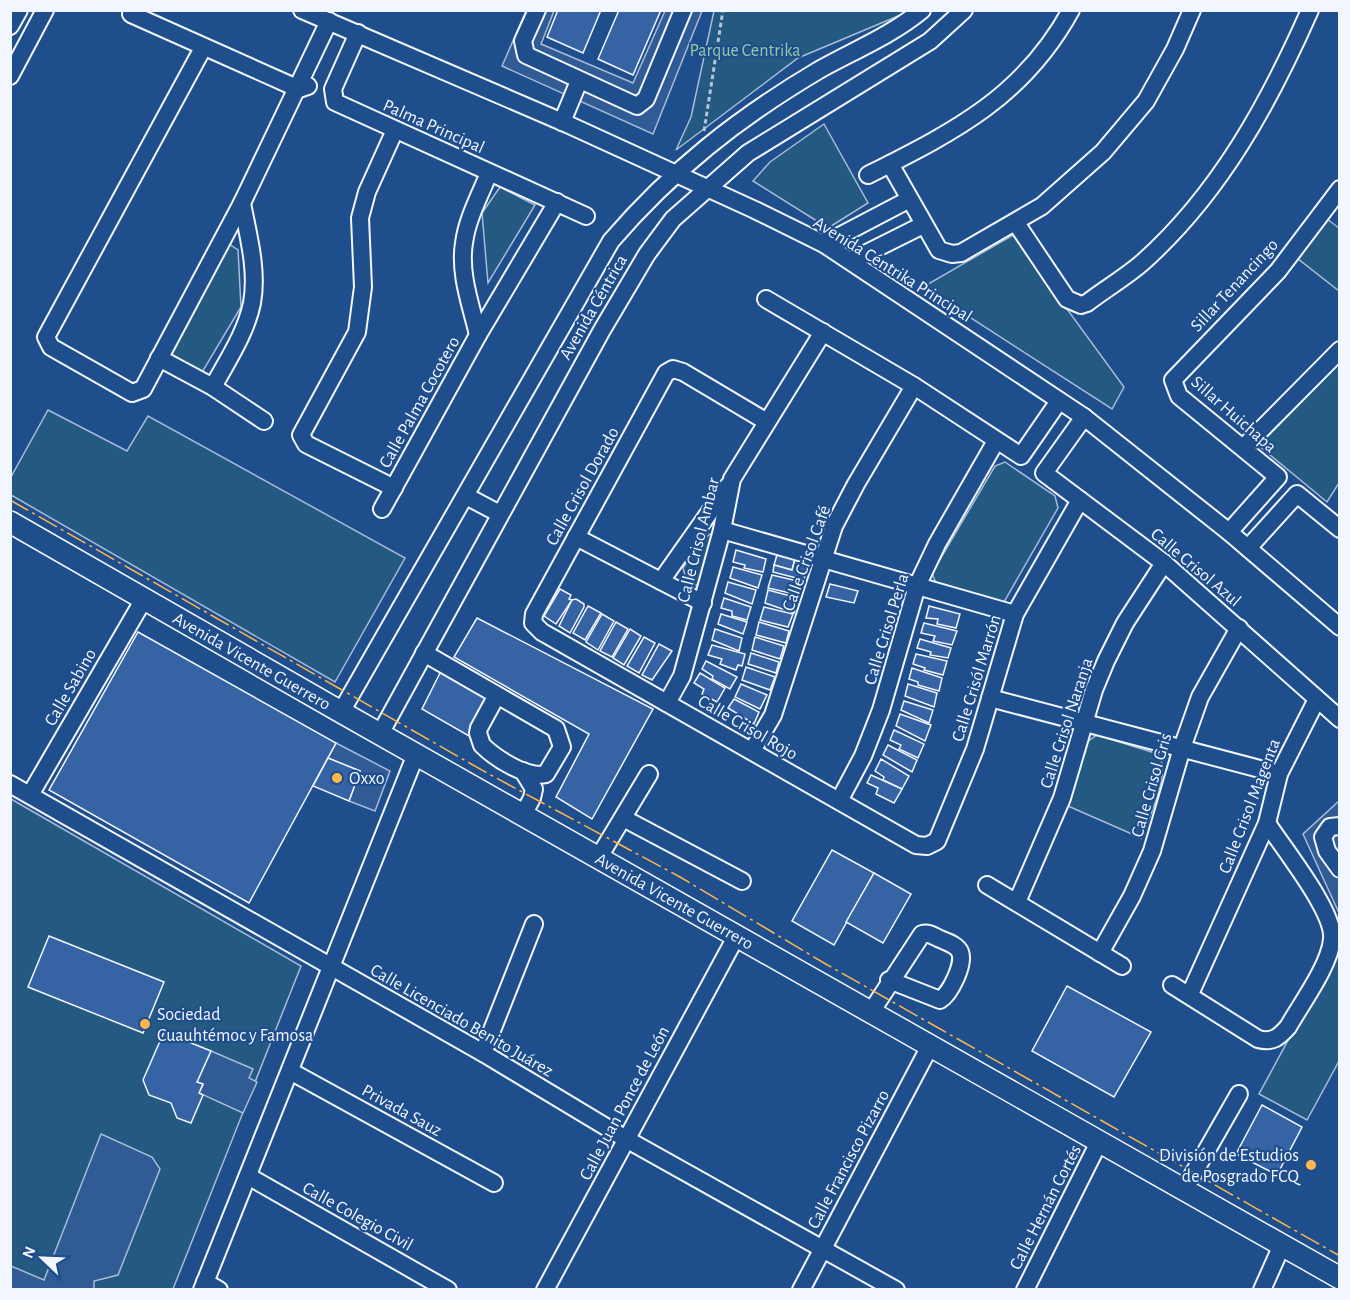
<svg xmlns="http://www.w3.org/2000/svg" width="1350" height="1300" font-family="'Alegreya Sans',sans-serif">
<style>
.green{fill:#245a82;stroke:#a8bbd7;stroke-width:1.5}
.parking{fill:#305b95;stroke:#a8bbd7;stroke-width:1.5}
.building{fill:#3563a3;stroke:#f2f6ff;stroke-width:1.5}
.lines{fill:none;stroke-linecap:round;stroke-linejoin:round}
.minor-casing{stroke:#f2f6ff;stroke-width:20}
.major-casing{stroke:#f2f6ff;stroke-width:24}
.path{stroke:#b3c4dc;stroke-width:3;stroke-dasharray:4.5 3;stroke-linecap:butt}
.minor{stroke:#1f4e8c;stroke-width:16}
.major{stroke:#1f4e8c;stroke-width:21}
.power{stroke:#ffb74d;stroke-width:1.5;stroke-dasharray:21 4.5 3 4.5;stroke-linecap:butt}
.poi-dot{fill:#ffb74d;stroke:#1f4e8c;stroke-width:2}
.labels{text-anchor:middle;stroke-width:4.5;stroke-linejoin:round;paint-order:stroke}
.park-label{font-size:18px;fill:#97c8a6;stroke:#1f4e8c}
.street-label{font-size:18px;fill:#f2f6ff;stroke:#1f4e8c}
.poi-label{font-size:18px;fill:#f2f6ff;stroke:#1f4e8c;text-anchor:start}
</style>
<rect width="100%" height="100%" fill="#1f4e8c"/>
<g class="green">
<path d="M714,11H910L798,58L676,150L691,117Z"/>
<path d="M824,124L868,203L828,228L753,181L770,162Z"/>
<path d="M500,187L535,205L488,283L482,213Z"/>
<path d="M1327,219L1339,228V291L1297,258Z"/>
<path d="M1013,235L1124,387L1112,409L923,287Z"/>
<path d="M229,244L238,250L241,307L201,374L169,354Z"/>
<path d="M1339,356V483L1327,502L1258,445Z"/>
<path d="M48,410L127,451L148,416L405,558L335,682L11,495V477Z"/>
<path d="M1005,462L1055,496L1058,508L1004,602L997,603L937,586L932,573L995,466Z"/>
<path d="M710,534L713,535L702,582L694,586L687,582L683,568L698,544Z"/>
<path d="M1097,735L1158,754C1172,771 1149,819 1141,838L1068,806L1087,742Z"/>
<path d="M11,799L301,966L173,1289L11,1290Z"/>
<path d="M1339,946V1061L1307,1120L1259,1094Z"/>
</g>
<g class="parking">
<path d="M526,11H554L541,44L633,83L665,11H702L653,134L502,66Z"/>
<path d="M336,743L390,771L375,811L349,801L360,771L328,758Z"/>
<path d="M1339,801V913L1303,834Z"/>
<path d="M211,1051L253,1069L249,1078L257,1082L243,1113L199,1093L203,1085L197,1082Z"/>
<path d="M101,1134L152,1157L160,1169L118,1275L94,1281V1289H11V1266L44,1280Z"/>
</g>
<g class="building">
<path d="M558,10H601L583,53L547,37Z"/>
<path d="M619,10H661L633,75L598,59Z"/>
<path d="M736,550L766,559L763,572L744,568L745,565L733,562Z"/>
<path d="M777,555L795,559L792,570L774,565Z"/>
<path d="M795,559L807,563L804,580L773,572L774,565L792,570Z"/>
<path d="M733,567L762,575L758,588L730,578Z"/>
<path d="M772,575L802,582L799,595L768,588Z"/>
<path d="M728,582L756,590L752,604L725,593Z"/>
<path d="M830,584L858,591L854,603L826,597Z"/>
<path d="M560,589L571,595L569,599L572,600L556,624L544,616Z"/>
<path d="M768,590L798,598L794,613L765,603Z"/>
<path d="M724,598L751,607L747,620L732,616V611L721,608Z"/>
<path d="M576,599L584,604V607L570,633L559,626L572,600Z"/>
<path d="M588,606L601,613L585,640L573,633Z"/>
<path d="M929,606L960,614L956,628L937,624L938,619L926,618Z"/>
<path d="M764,607L793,614L788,627L760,620Z"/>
<path d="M602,614L614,621L598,650L586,642Z"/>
<path d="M721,614L747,622L743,634L718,624Z"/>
<path d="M477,618L653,709L592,819L556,797L589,734L454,657Z"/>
<path d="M616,622L628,629L612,657L600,651Z"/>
<path d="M759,622L789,631L786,643L756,635Z"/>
<path d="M924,623L957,631L952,645L933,641L935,636L921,633Z"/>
<path d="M630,629L641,636L624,665L613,658Z"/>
<path d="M715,629L742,638L739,651L712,640Z"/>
<path d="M138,632L336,743L249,903L49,790Z"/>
<path d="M644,637L655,643L639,673L627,666Z"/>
<path d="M755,637L784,646L780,659L752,650Z"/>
<path d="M920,639L951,648L948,658L930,655L931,652L917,648Z"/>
<path d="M659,644L672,651L652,680L642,675Z"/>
<path d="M712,645L745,654L742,666L738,665L736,670L720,664L722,659L708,655Z"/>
<path d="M751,653L779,662L776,673L748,664Z"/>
<path d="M916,654L947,661L943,675L924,670L925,668L913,664Z"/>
<path d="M706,661L737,677L730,689L712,679L713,676L702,669Z"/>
<path d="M746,667L775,677L770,690L742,680Z"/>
<path d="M912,668L942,678L939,691L918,685V682L909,679Z"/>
<path d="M441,671L489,697L469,736L422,709Z"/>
<path d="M700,673L725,688L717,702L702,694L704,689L694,683Z"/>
<path d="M741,684L767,695L760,709L735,697Z"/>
<path d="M908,684L937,693L934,707L905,696Z"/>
<path d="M734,699L759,712L754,724L728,708Z"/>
<path d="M904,701L933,710L929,723L901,710Z"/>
<path d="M900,714L931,725L925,741L896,726Z"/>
<path d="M894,730L924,744L918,758L899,749L901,745L890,740Z"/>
<path d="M888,745L917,760L912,772L883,755Z"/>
<path d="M328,758L360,771L349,801L313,786Z"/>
<path d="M881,759L909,776L902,789L883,780L884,777L875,771Z"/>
<path d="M871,775L902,789L894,803L876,794L878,788L867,783Z"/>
<path d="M832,850L874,873L834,945L792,921Z"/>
<path d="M874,873L911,894L883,943L846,922Z"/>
<path d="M49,936L164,982L143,1033L28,987Z"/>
<path d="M1067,986L1151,1032L1114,1097L1032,1051Z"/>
<path d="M164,1032L211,1051L197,1082L203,1084L199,1093L203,1095L191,1123L177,1118L171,1103L149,1095L143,1080Z"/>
<path d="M1262,1105L1302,1127L1277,1175L1236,1154Z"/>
</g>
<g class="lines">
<g class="minor-casing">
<g id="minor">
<path d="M302,10L567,124L755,210L824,244L1084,417L1229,532L1340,627"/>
<path d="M537,10L523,41L526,55L637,106L646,99L683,10"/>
<path d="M131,14L299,89L308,86"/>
<path d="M10,26L19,10"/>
<path d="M358,33L333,89L335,102L586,216"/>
<path d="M203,48L46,337L51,347L132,393L143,389L242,203L329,21"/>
<path d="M10,76L45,10"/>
<path d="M562,122L579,81"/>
<path d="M890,164L939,250L952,254L961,253L1042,206L1103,152L1146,101L1175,49L1192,10"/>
<path d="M868,175C953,132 1023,98 1071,10"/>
<path d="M1016,223L1067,299L1081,305L1087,303C1105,289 1126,277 1143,262C1220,193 1269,103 1310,10"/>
<path d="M824,244L908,200"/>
<path d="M851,261L923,225"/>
<path d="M766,299L914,386L1021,456L1059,401"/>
<path d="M478,335C471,305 459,274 464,243C467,219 480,195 489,173"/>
<path d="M159,358L213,387L264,421"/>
<path d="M213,387C227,361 246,333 252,303C258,270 248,235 242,203"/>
<path d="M1084,417L1044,473L1164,563L1340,719"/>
<path d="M767,422L683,372L673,369L666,373L534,614L533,623L542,632L916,845L927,846L937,841L975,749L1015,614L1080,500"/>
<path d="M1244,447L1340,350"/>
<path d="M394,488L306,444L301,435L357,332L363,287L360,218L367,192L395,130"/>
<path d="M466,496L500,514"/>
<path d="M382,509L478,335L557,202"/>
<path d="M722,530L1015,614"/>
<path d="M1229,532L1278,477L1179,396L1173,380L1278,271L1340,189"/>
<path d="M576,537L703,603"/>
<path d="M1248,548L1297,494L1340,529"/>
<path d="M661,581L728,486"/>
<path d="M424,653L556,729L562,747L546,774C527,779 495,758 482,745L478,733L479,728L497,695"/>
<path d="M990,698L1279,774"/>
<path d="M667,703L682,676L722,530L732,479L823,332"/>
<path d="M341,712L611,241C672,170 738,118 819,70C853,51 892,35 922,10"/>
<path d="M380,734L602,330L647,254L673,219L748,153L930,41L964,10"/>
<path d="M752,751L773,715L834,526L856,484L914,386"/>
<path d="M523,771L534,789L532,798L523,815"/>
<path d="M10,784L483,1053L626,1139L896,1290"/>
<path d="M30,795L144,599"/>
<path d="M839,801L863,756L881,710L917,586L937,544L996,441"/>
<path d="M623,818L742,881"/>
<path d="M1340,826L1330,827L1323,837L1327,851L1340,869"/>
<path d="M599,857L649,774"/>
<path d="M987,885L1122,966"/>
<path d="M1017,902L1062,798L1094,690L1106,661L1125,623L1164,563"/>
<path d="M1100,953L1132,896L1152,851L1182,748L1200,697L1239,628"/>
<path d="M1172,985L1258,1039C1273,1043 1279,1037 1288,1027C1301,1004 1330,965 1332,939C1335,912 1283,848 1267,823"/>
<path d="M1190,994L1267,823L1279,774L1317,699"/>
<path d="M871,1012L922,934C929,932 933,936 940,939C947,942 957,945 960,952C965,964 950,994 940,1000L889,980"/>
<path d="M483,1053L534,924"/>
<path d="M290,1071L494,1183"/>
<path d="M248,1176L448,1290"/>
<path d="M1184,1190L1239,1094"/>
<path d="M205,1282L219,1290"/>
<path d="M202,1290L416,754"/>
<path d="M545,1290L737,935"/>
<path d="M801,1290L930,1046"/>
<path d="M1025,1290L1099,1142"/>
<path d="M1262,1290L1282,1245"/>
</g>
</g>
<g class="major-casing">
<g id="major">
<path id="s1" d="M10,522L341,712L1340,1278"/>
</g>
</g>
<path class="path" d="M704,131L723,10"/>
<use href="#minor" class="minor"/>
<use href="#major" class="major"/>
<path class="power" d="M10,500L487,773L680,877L824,963L1340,1256"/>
</g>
<g class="poi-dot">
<circle cx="337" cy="778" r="6"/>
<circle cx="145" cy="1024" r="6"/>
<circle cx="1311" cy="1165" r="6"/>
</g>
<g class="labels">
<g class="park-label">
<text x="745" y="56">Parque Centrika</text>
</g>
<g class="street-label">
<text transform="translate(434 126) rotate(24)" y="6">Palma Principal</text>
<text transform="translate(893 269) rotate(32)" y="6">Avenida Céntrika Principal</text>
<text transform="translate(1234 285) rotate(-47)" y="6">Sillar Tenancingo</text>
<text transform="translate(593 307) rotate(-60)" y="6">Avenida Céntrica</text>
<text transform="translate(419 402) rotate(-61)" y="6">Calle Palma Cocotero</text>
<text transform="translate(1234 414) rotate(41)" y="6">Sillar Huichapa</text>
<text transform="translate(582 486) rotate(-61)" y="6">Calle Crisol Dorado</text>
<text transform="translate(698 540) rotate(-76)" y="6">Calle Crisol Ambar</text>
<text transform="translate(806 558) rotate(-70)" y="6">Calle Crisol Café</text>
<text transform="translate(1196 567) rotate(40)" y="6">Calle Crisol Azul</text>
<text transform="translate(886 629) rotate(-73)" y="6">Calle Crisol Perla</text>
<text dy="6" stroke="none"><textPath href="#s1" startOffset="279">Avenida Vicente Guerrero</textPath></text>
<text transform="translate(976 678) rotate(-73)" y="6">Calle Crisól Marrón</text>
<text transform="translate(70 687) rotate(-60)" y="6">Calle Sabino</text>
<text transform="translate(1066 723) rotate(-72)" y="6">Calle Crisol Naranja</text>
<text transform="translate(748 727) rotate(30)" y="6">Calle Crisol Rojo</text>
<text transform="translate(1151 785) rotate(-74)" y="6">Calle Crisol Gris</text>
<text transform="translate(1249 806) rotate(-69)" y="6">Calle Crisol Magenta</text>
<text dy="6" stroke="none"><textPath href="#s1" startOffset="765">Avenida Vicente Guerrero</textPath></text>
<text transform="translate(462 1020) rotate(30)" y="6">Calle Licenciado Benito Juárez</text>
<text transform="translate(624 1103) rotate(-62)" y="6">Calle Juan Ponce de León</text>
<text transform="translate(402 1110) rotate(29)" y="6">Privada Sauz</text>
<text transform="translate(848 1159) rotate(-62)" y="6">Calle Francisco Pizarro</text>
<text transform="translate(1045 1207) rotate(-63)" y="6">Calle Hernán Cortés</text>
<text transform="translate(358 1216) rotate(29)" y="6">Calle Colegio Civil</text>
</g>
<g class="poi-label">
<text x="349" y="784">Oxxo</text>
<text x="157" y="1020">Sociedad<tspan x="157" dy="21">Cuauhtémoc y Famosa</tspan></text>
<text x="1299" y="1161" text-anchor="end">División de Estudios<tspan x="1299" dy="21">de Posgrado FCQ</tspan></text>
</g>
</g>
<rect width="1350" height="1300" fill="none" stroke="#f2f6ff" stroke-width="24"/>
<g transform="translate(42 1258) rotate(293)" stroke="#1f4e8c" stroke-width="4.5" paint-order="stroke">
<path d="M0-4.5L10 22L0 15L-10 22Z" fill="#f2f6ff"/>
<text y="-9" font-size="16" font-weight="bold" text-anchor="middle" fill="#f2f6ff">N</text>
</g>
</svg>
